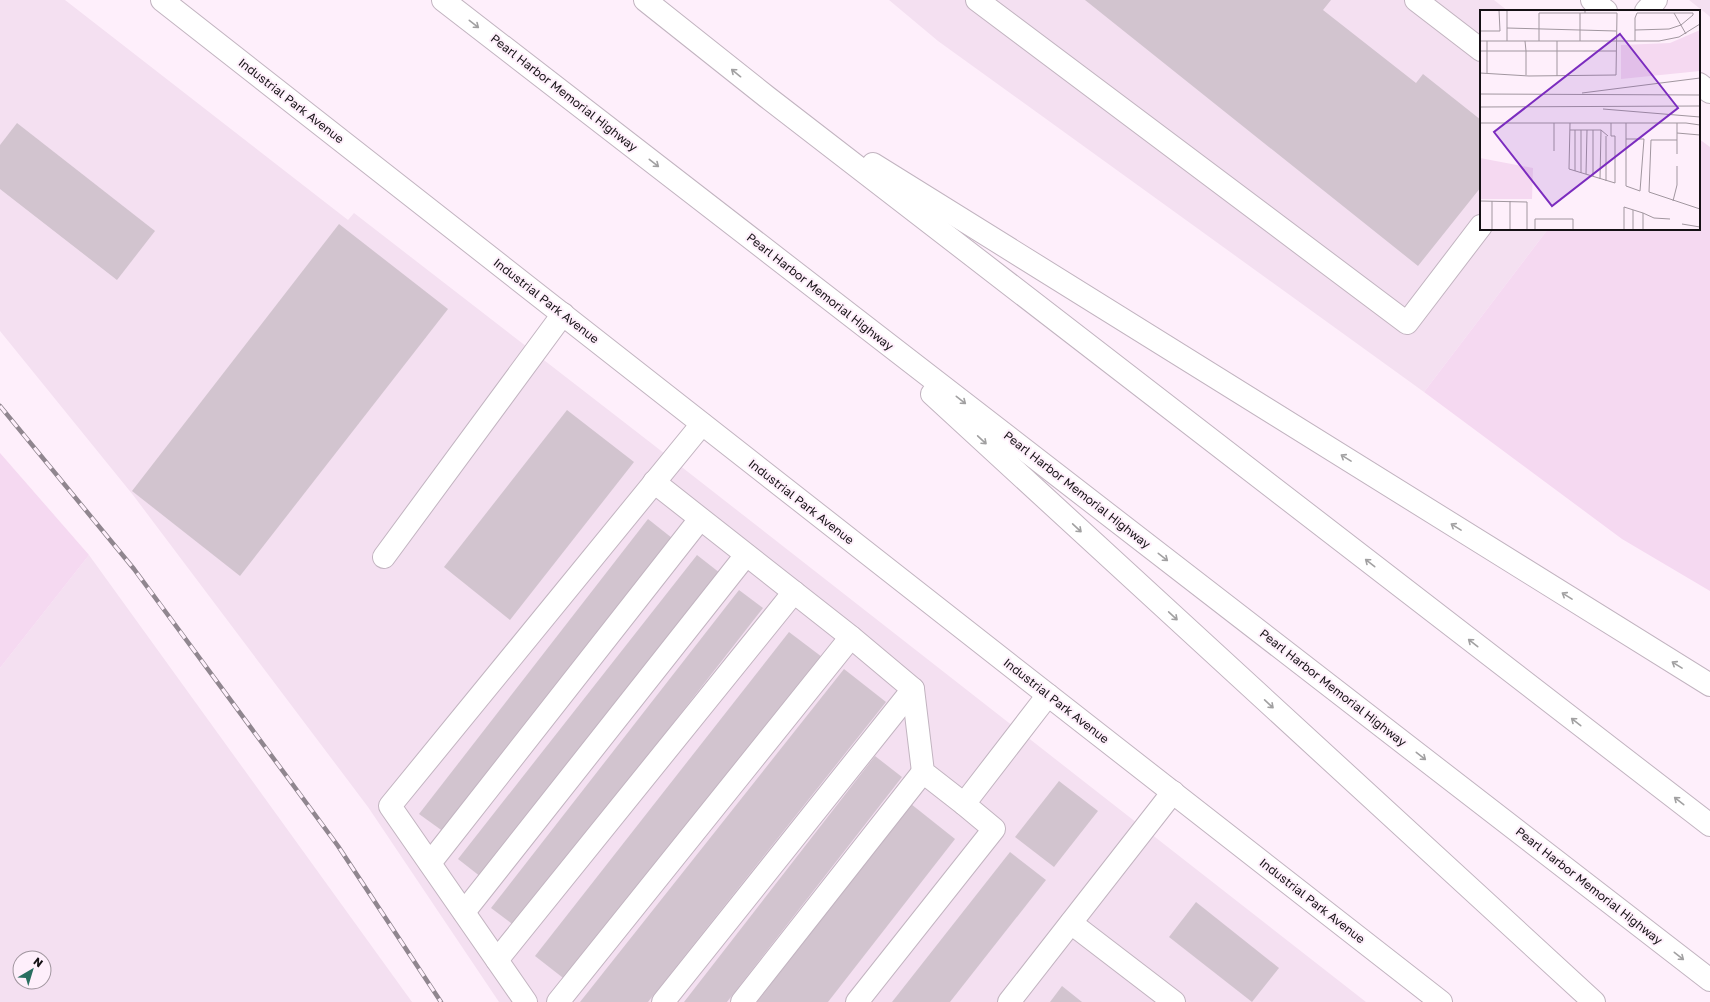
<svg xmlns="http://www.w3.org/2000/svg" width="1710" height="1002" font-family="'Golos Text',sans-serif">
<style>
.built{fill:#f4e0f1;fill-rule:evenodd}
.green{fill:#f5d9f1}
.building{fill:#d2c4cf}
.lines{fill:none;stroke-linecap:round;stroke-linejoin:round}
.minor-casing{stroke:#c2b4c0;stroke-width:24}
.highway-casing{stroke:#c2b4c0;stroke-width:24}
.minor{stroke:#fff;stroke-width:22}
.highway{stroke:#fff;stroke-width:22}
.rail-casing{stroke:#90868f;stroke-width:4.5}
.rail{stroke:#feeffb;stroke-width:3;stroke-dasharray:9;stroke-linecap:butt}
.oneway{stroke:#a1a0a1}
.labels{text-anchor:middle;stroke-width:4;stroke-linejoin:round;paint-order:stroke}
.street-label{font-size:12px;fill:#151115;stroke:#feeffb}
.inset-road{fill:none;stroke:#a1969f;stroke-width:1}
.view{fill:#7b2cbf;fill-opacity:0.15;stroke:#7b2cbf;stroke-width:2}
.inset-edge{fill:none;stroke:#151115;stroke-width:2}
</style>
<rect width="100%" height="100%" fill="#feeffb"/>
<g class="built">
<path d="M0,0H65L348,220L354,213L651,443L1366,1002H499L368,807L133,495L0,331Z"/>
<path d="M889,0H1494L1508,11H1481V229H1548L1424,392L938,41Z"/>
<path d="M1689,0H1710V17L1708,15Z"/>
<path d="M89,555L412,1002H0V668ZM20,958H44V982H20Z"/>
</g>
<g class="green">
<path d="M1699,139L1710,147V591L1622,539L1424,392L1548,229H1699Z"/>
<path d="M0,453L89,555L0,668Z"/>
</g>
<g class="building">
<path d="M1085,0H1331L1323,10L1416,83L1423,74L1481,120V187L1418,266Z"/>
<path d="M17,123L155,231L117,280L0,189V145Z"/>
<path d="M339,224L448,309L240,576L132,491Z"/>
<path d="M567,410L634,462L510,620L444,567Z"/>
<path d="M648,519L672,538L444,832L419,814Z"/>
<path d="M697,555L720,573L481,877L458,859Z"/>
<path d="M739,590L763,608L515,926L491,908Z"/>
<path d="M789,632L822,657L567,981L535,956Z"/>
<path d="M844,669L886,702L648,1002H580Z"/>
<path d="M875,756L902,777L727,1002H684Z"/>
<path d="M1059,781L1098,811L1054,867L1015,837Z"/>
<path d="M911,804L955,839L828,1002H757Z"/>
<path d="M1010,852L1046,880L950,1002H892Z"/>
<path d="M1196,902L1279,968L1252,1002L1169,937Z"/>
<path d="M1062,986L1082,1002H1050Z"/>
</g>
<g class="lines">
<g class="minor-casing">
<g id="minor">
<path d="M162,0L1048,695L1441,1002"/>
<path d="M977,0L1407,323L1481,226"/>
<path d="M1416,0L1481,50"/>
<path d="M1592,0L1606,11"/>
<path d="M1646,11L1656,0"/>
<path d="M1699,84L1710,92"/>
<path d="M654,482L851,637L913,689L923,772L964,804"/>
<path d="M384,557L563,314"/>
<path d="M430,863L700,519"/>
<path d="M464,912L746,555"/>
<path d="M1071,923L1174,1002"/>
<path d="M497,960L794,592"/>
<path d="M526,1002L390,806L702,424"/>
<path d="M558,1002L851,637"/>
<path d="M663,1002L913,689"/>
<path d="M742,1002L923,772"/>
<path d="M857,1002L994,829L964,804L1048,695"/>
<path d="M1009,1002L1173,792"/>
</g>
</g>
<g class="highway-casing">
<g id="highway">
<path d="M443,0L1710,980"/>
<path d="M645,0L767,97L1710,825"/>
<path d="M873,164L1710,685"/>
<path d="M932,394L1594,1002"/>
</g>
</g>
<use href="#minor" class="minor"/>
<use href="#highway" class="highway"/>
<g class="rail-casing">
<path id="rail" d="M0,406L134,569L338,846L441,1002"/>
</g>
<use href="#rail" class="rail"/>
</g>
<defs><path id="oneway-shaft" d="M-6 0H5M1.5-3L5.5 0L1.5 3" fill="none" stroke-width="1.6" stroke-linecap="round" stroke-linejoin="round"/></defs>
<g class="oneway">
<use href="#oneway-shaft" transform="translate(474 24) rotate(38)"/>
<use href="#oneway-shaft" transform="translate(736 73) rotate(-141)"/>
<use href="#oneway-shaft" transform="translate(654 163) rotate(38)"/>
<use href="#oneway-shaft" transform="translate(961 400) rotate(38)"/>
<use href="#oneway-shaft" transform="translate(982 440) rotate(43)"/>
<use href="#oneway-shaft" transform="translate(1346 458) rotate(-148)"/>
<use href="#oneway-shaft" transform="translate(1456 527) rotate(-148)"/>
<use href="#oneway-shaft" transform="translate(1077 528) rotate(43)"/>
<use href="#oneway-shaft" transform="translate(1163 557) rotate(38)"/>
<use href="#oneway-shaft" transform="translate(1370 563) rotate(-142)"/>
<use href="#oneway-shaft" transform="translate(1567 596) rotate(-148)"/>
<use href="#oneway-shaft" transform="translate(1173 616) rotate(43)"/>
<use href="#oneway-shaft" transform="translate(1473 643) rotate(-142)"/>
<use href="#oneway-shaft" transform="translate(1677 665) rotate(-148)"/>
<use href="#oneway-shaft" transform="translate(1269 704) rotate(43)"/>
<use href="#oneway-shaft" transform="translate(1576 722) rotate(-142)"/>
<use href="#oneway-shaft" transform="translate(1421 756) rotate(38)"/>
<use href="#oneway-shaft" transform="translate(1679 801) rotate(-142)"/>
<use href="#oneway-shaft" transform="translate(1679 956) rotate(38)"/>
</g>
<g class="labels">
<g class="street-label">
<text transform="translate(564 93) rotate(38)" y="4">Pearl Harbor Memorial Highway</text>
<text transform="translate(291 101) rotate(38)" y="4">Industrial Park Avenue</text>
<text transform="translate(820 292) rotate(38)" y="4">Pearl Harbor Memorial Highway</text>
<text transform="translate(546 301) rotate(38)" y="4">Industrial Park Avenue</text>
<text transform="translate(1077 490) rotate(38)" y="4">Pearl Harbor Memorial Highway</text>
<text transform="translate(801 502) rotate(38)" y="4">Industrial Park Avenue</text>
<text transform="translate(1333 688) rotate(38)" y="4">Pearl Harbor Memorial Highway</text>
<text transform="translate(1056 701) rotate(38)" y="4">Industrial Park Avenue</text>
<text transform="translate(1589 886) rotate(38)" y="4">Pearl Harbor Memorial Highway</text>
<text transform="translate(1312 901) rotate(38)" y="4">Industrial Park Avenue</text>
</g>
</g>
<g transform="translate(1480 10)">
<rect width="220" height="220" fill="#feeffb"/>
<path d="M220,20V61L141,69V35L190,33ZM0,148L53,158L52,189H0Z" fill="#f5d9f1"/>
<path class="inset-road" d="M100,3V31M27,18L136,21M155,20L189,19L201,15L213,5V3H194M0,21H20L19,0M0,31H179L199,27L220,14M7,31V63M27,31V0M45,31L46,41H77V66M59,31V3H105M77,31V41H136M155,31V8L157,3H194L206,24M0,41H46V65M0,63L49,66L136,65L137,3H105V0M102,83L220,68M0,84L220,85M0,97L220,96M123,99L220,107M0,113H206L220,115M74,113V141M90,113L89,159L135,173V126H131V113M146,113V176L160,181L164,129H146M197,113V130H171L169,182L220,199M90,120H121L128,126M197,123L220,125M197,130V144M95,161V120M101,163V120M106,164L107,120M113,166V120M120,169L121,120M126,171V126M0,191L47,192V220M12,191V220M193,191L197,175V156M153,200V220M163,203L174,208L190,209M202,214L220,217M30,220V191M55,220V209H93V220M144,220V197L163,203V220"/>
<path class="view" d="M140,24L198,98L72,196L14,122Z"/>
<rect width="220" height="220" class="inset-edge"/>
</g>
<g transform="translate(32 970) rotate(38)"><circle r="19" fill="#feeffb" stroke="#a1969f"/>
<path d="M0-3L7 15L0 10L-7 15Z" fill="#296e60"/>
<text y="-6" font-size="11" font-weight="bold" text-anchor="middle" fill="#151115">N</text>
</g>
</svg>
